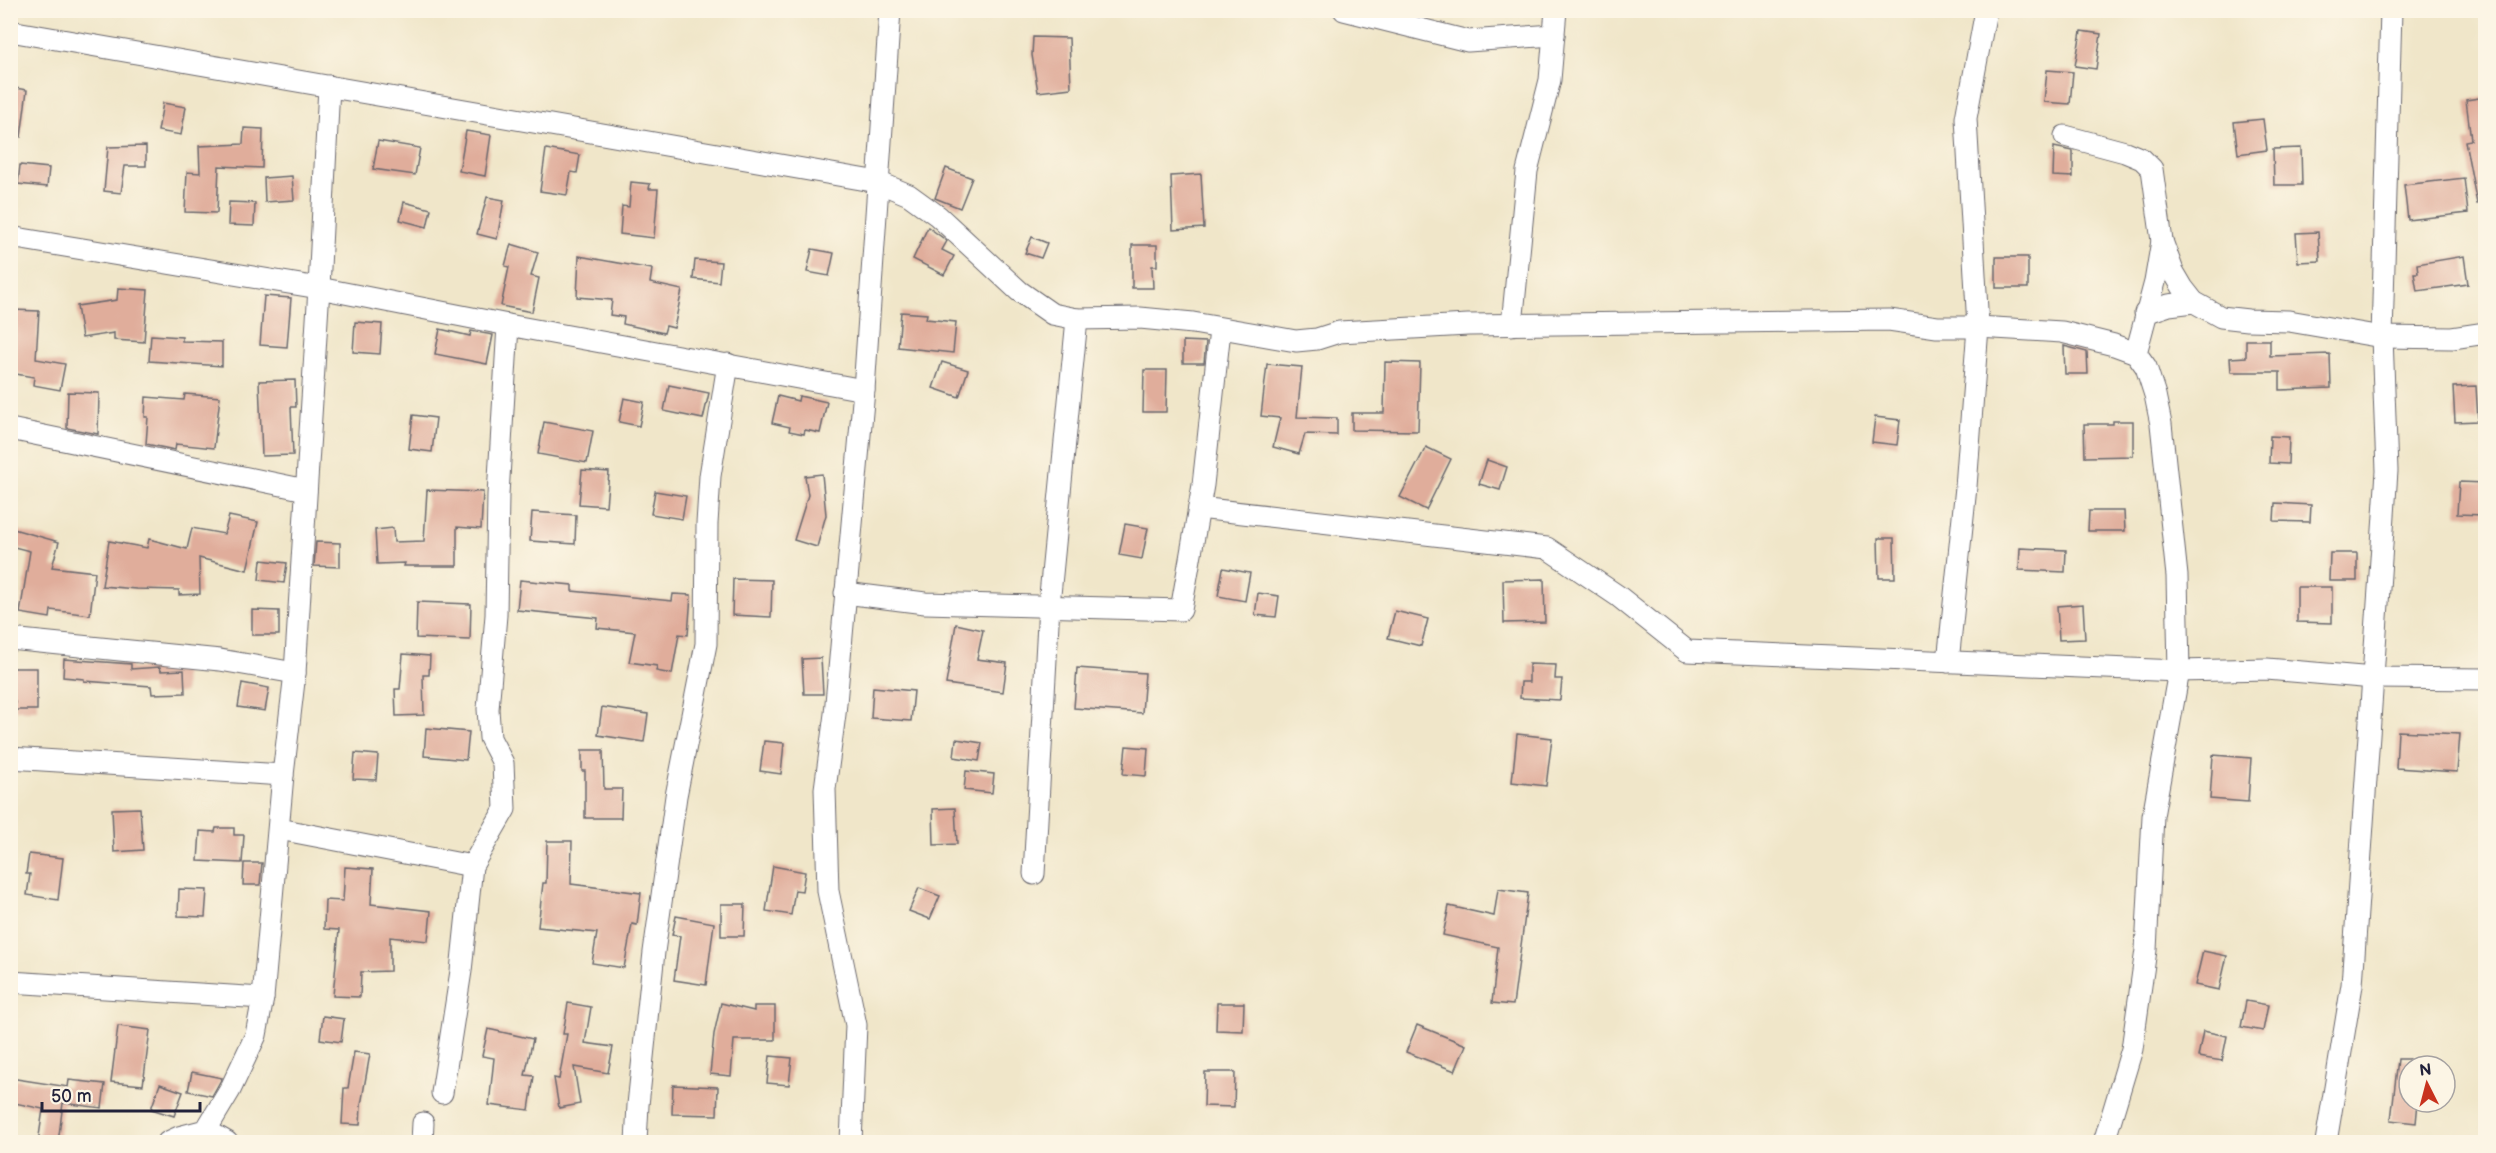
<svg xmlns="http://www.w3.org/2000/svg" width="2496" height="1153" font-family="'Balsamiq Sans',sans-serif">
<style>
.building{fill:#e0ad9b}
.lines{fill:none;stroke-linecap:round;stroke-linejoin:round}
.minor-casing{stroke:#6a676d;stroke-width:23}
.minor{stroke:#fff;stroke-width:21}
</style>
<rect width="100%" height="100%" fill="#fcf5e5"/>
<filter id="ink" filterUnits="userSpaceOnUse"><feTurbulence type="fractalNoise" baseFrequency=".0167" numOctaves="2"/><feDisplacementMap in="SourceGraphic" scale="12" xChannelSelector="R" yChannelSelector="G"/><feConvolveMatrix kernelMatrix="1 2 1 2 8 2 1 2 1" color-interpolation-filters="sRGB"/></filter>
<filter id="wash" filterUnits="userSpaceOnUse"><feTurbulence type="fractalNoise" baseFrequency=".008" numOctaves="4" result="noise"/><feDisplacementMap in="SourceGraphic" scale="24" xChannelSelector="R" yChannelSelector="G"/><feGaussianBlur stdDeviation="1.35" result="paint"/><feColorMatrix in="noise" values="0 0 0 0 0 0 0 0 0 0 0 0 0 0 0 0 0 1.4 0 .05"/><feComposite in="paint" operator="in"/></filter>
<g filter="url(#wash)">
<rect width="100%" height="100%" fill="#f0e6c9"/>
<g id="blocks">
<g class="building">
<path d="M2081,31L2101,34L2096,69L2075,66Z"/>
<path d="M1033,37L1069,38L1071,88L1038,92L1032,55Z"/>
<path d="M2047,70L2073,72L2070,104L2044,102Z"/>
<path d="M10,87L27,90L21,137L10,136Z"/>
<path d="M2486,97V203L2477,204L2465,141L2471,140L2466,100Z"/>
<path d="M163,103L186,107L181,135L158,131Z"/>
<path d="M2263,119L2267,150L2238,154L2234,122Z"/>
<path d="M244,128L263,129L262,168L219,166L217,213L185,212L187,172L200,173L199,146L243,144Z"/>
<path d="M466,131L491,135L485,176L459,171Z"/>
<path d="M378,141L420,148L415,175L373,169Z"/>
<path d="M146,146V166H125L121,193L104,191L108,147Z"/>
<path d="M2054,147L2073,151V177L2053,176Z"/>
<path d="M2301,148L2302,185H2274L2273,149Z"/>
<path d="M546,149L580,155L577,173L571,172L567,195L540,191Z"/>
<path d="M20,165L49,168L47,187L18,184Z"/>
<path d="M946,168L972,178L960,208L935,198Z"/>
<path d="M1201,174L1204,228L1173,230L1171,176Z"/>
<path d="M292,176L294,200L265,202L264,178Z"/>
<path d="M2464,178L2468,213L2408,220L2404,185Z"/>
<path d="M631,182L650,184L649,189H658L654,238L620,234L622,206L629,207Z"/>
<path d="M487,197L504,200L497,239L477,234Z"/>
<path d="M229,202L255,203L254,226L228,225Z"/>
<path d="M404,202L431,209L427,227L400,220Z"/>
<path d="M928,227L947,241L942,250L954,256L944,275L913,259Z"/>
<path d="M2318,232L2320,261L2298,262L2296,233Z"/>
<path d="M1032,237L1047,243L1041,258L1025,253Z"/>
<path d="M511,244L538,252L531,276L539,278L532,312L501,306L509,267L505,266Z"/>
<path d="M1132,245H1157V266H1152L1153,288H1132Z"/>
<path d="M812,249L834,253L829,276L807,272Z"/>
<path d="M579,256L652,269L650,283L682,290L674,328L666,326L664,333L623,324L624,317L610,315L612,300L577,297Z"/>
<path d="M2464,256L2468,284L2417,291L2414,273H2418L2417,264Z"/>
<rect x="1996" y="257" width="32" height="31"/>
<path d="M695,260L721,262L719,282L693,279Z"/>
<path d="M118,288L148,290L144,342L114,340V333L82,338L77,306L117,300Z"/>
<path d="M264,296L291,298L287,347L260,345Z"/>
<path d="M12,310L39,311L36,359L65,364L60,390L33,385L34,377L10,373Z"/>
<path d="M901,312L927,314L926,319L956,322L953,353L898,347Z"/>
<path d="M355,322L382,324L380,354L353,352Z"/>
<path d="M440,329L470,336L471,331L493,335L487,364L435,354Z"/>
<path d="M151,335L182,337V341L222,342V366L149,361Z"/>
<path d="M2246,340H2270V356L2330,354L2331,388L2280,390V372H2231L2230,358L2246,357Z"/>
<path d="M1183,341L1206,342L1204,363H1183Z"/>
<path d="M2064,346L2087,352L2088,374H2065Z"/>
<path d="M942,362L968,370L959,397L933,388Z"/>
<path d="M1385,362L1420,363L1418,431L1352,430V413H1384Z"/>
<path d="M1267,364L1302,367L1297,417L1337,418V435L1305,434L1299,454L1273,447L1280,418L1261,416Z"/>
<path d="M1144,370H1167L1166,412H1143Z"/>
<path d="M295,380L296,407H291L293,455L262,456L259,381Z"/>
<path d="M669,385L709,393L703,419L664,411Z"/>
<path d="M2476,386L2478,421L2455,422L2453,387Z"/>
<path d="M68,392L99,393L98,434L67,428Z"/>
<path d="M185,394L220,397L214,448L176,444L175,450L146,444L148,417H145L146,397L184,400Z"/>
<path d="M778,396L798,401L799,396L827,402L820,433L805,430L804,434L789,431L790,427L772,423Z"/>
<path d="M624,398L644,402L639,426L619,422Z"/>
<path d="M413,415L436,418L432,452L409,449Z"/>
<path d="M1875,417L1900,420L1897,445L1872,442Z"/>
<path d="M2113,421H2133V456L2085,457L2084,424H2113Z"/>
<path d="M544,422L593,431L587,463L538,454Z"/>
<path d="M2270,436L2289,437L2288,464L2269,463Z"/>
<path d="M1426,447L1451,459L1426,510L1400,497Z"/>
<path d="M1487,460L1507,467L1500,490L1479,484Z"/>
<path d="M582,470L609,472L606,506L579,504Z"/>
<path d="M822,474L826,515L817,547L794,540L808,495L805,476Z"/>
<path d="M2459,482L2486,483L2484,515L2457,514Z"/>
<path d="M427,490L483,492L481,529L457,527V566H404L405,563L377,564L375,530L393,528L394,542L424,541Z"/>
<path d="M655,491L686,496L682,519L651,514Z"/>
<path d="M2275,503L2311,505L2310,522L2274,521Z"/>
<path d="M2089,511H2124L2125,531H2088Z"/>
<path d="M532,512L576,515L575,544L530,541Z"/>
<path d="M229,516L258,522L247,570L199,558L200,594L179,595V590L136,589L102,586L109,541L147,548L149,539L187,549L192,528L224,534Z"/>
<path d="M1125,524L1148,528L1142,559L1119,555Z"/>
<path d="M10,528L59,542L52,567L95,572L90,615L51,610L50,618L20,613L30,551L10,546Z"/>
<path d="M1878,538H1894L1895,578H1879Z"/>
<path d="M316,542L340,543V567L314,566Z"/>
<path d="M2020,548L2066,550L2065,572L2019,570Z"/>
<path d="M2330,553H2357V581H2329Z"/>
<path d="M261,560L287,563L284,583L259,580Z"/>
<path d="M1223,568L1250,573L1245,601L1218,596Z"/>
<path d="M733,579L772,580L771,617L732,615Z"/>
<path d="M1544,579L1545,622L1504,623L1503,580Z"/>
<path d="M520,580L572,585V591L672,601L673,594L691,595L688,635L679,634L672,674L656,671L657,666L629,662L635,632L597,628L598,618L517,610Z"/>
<path d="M2297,587H2332V623L2297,622Z"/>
<path d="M1258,593L1279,596L1276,617L1255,615Z"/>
<path d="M417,602L471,604L470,640L416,638Z"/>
<path d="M2083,604L2085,639L2059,640L2057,606Z"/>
<path d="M252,610L279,611V635H252Z"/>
<path d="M1395,611L1428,619L1421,646L1388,638Z"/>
<path d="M956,624L983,630L977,659L1007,663L1003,692L946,684Z"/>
<path d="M403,654L430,656L429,675H423L424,715L396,716L395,689H400Z"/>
<path d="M821,658L823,694H804L802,659Z"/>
<path d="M64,659L131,664V669L160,667L161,671L184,670L185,693L152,694L151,686L84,681V679L63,677Z"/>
<path d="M1529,664L1556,665L1555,679H1562L1560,700L1520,698L1521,682H1529Z"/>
<path d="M10,668H37V710H15V702H10Z"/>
<path d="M1077,668L1145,673L1142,713L1074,708Z"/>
<path d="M242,683L269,688L265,711L238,707Z"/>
<path d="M873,687L914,691L911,721L871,718Z"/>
<path d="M602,707L648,714L644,742L598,735Z"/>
<path d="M426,728L469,732L466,760L424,756Z"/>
<path d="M2398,731L2460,734L2457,772L2396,768Z"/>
<path d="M1517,734L1552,738L1546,786L1512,782Z"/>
<path d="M956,739L982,743L979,761L954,757Z"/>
<path d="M764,741L784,743L781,774L760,771Z"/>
<path d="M1126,746L1148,748L1146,776L1123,774Z"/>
<path d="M582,750H603L604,789H622L621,818H585V771H582Z"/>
<path d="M355,753L378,755L376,780L353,779Z"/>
<path d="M2213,755L2251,758L2248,802L2210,799Z"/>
<path d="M966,771L994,774L992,793L964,790Z"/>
<path d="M140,808L143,850L114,852L112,809Z"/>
<path d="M955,808L957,844L934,845L933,809Z"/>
<path d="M216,828H234V835H244L242,863L198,861L200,831L215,832Z"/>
<path d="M547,841H572L571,884L641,893L637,925L632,924L624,968L592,963L597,933L538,927L543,883H546Z"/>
<path d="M29,854L63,858L58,900L27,895L30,874H26Z"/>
<path d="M244,863H262L260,885H243Z"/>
<path d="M773,866L805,872L802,891L795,890L791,915L766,911Z"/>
<path d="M345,867L373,869L371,904L431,911L428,941L390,937V971L361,972L360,997L333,996L339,930L324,929L325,900L343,901Z"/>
<path d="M919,888L940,896L930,919L909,911Z"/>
<path d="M179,889L207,890L205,917L178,916Z"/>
<path d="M1498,889L1528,893L1513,1005L1492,1003L1498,947L1443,935L1449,906L1494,916Z"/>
<path d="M721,904H745L744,936H721Z"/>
<path d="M676,916L714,923L706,985L674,980L680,936L672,935Z"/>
<path d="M2203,951L2227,956L2219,990L2195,985Z"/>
<path d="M2246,1001L2268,1005L2263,1031L2241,1027Z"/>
<path d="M568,1003L591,1007L585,1043L613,1047L608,1073L574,1067L580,1104L559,1108L554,1078L559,1079L567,1034H563Z"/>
<path d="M721,1003L754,1011V1006H775V1040H734L731,1076L710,1074L714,1034Z"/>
<path d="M1217,1003H1244L1243,1031L1216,1030Z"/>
<path d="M323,1016L344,1019L341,1042L320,1039Z"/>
<path d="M1417,1025L1466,1045L1455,1071L1406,1052Z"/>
<path d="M118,1026L150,1030L143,1085L111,1082Z"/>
<path d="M488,1029L533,1039L525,1075L534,1076L529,1110L489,1105L494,1058L482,1056Z"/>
<path d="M2203,1031L2227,1036L2222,1061L2198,1057Z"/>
<path d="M354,1052L370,1054L361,1105L360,1125L342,1124L344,1088H348Z"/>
<path d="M770,1056L792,1058L789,1085L767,1083Z"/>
<path d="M2398,1059H2409V1102H2418L2416,1123L2391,1120Z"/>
<path d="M192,1072L222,1078L212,1096L188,1091Z"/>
<path d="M1205,1072H1235L1234,1107L1204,1106Z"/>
<path d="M10,1078L68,1087L69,1080L105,1084L102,1108L63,1103L58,1143H38L43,1109L10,1102Z"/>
<path d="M160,1084L183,1092L174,1116L151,1109Z"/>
<path d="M673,1085L718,1087L717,1115L672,1114Z"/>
</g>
</g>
</g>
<g filter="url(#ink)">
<use href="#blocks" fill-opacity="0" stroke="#6a676d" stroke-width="1.5"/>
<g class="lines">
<g class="minor-casing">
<g id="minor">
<path d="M1344,10L1468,41L1554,35"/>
<path d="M10,31L878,182L909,195L938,216L1019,291L1052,314L1077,319L1140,318L1193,323L1296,341L1317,339L1339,332L1468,325L1889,320L1937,327H1978L2062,332L2114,345L2136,353L2146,367L2155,395L2161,424L2177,576L2179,671L2153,816L2146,950L2132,1049L2104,1142"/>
<path d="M2065,136L2125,152L2142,159L2152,169L2162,241L2155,282L2136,353"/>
<path d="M10,237L319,288L329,86"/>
<path d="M2162,241L2173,271L2183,288L2194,302L2221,317L2248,320L2289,321L2382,337L2452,338L2486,333"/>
<path d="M2145,313L2169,305L2194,302"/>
<path d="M1512,325L1527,171L1550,80L1556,10"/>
<path d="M10,429L306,490"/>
<path d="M1199,508L1547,548L1618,596L1687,651L2179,671L2267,669L2374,678L2486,679"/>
<path d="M845,593L925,603L1181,610L1203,485L1220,330"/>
<path d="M10,639L220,660L295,673"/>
<path d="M1948,662L1966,487L1978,327L1966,118L1986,10"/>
<path d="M10,758L283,775L295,673L319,288L508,325L864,390"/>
<path d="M279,829L472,866"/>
<path d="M1034,874L1049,605L1077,319"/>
<path d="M10,982L263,998"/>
<path d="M442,1093L461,971L472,866L505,809L503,763L490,738L488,709L496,615L498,495L508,325"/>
<path d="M206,1130L227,1142"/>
<path d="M168,1142L179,1137L206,1130L230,1090L256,1035L263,998L283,775"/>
<path d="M422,1142L423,1123"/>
<path d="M636,1142L638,1105L654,952L676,796L706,644L707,524L710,476L728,364"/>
<path d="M851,1142L856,1025L828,891L825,789L835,714L864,390L890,10"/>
<path d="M2326,1142L2352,985L2387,471L2382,337L2391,10"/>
</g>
</g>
<use href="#minor" class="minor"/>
</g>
</g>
<rect width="2496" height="1153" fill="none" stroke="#fcf5e5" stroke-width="36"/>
<g transform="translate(2427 1084) rotate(354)"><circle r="28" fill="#fcf5e5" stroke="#a5a1a1" stroke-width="1.5"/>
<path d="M0-4.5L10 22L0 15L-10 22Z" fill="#c8321e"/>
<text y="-9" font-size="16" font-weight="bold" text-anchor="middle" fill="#22223b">N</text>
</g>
<path d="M42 1102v9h158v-9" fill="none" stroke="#22223b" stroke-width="3"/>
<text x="51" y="1102" font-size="18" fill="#22223b" stroke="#fcf5e5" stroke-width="4.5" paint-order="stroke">50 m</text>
</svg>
